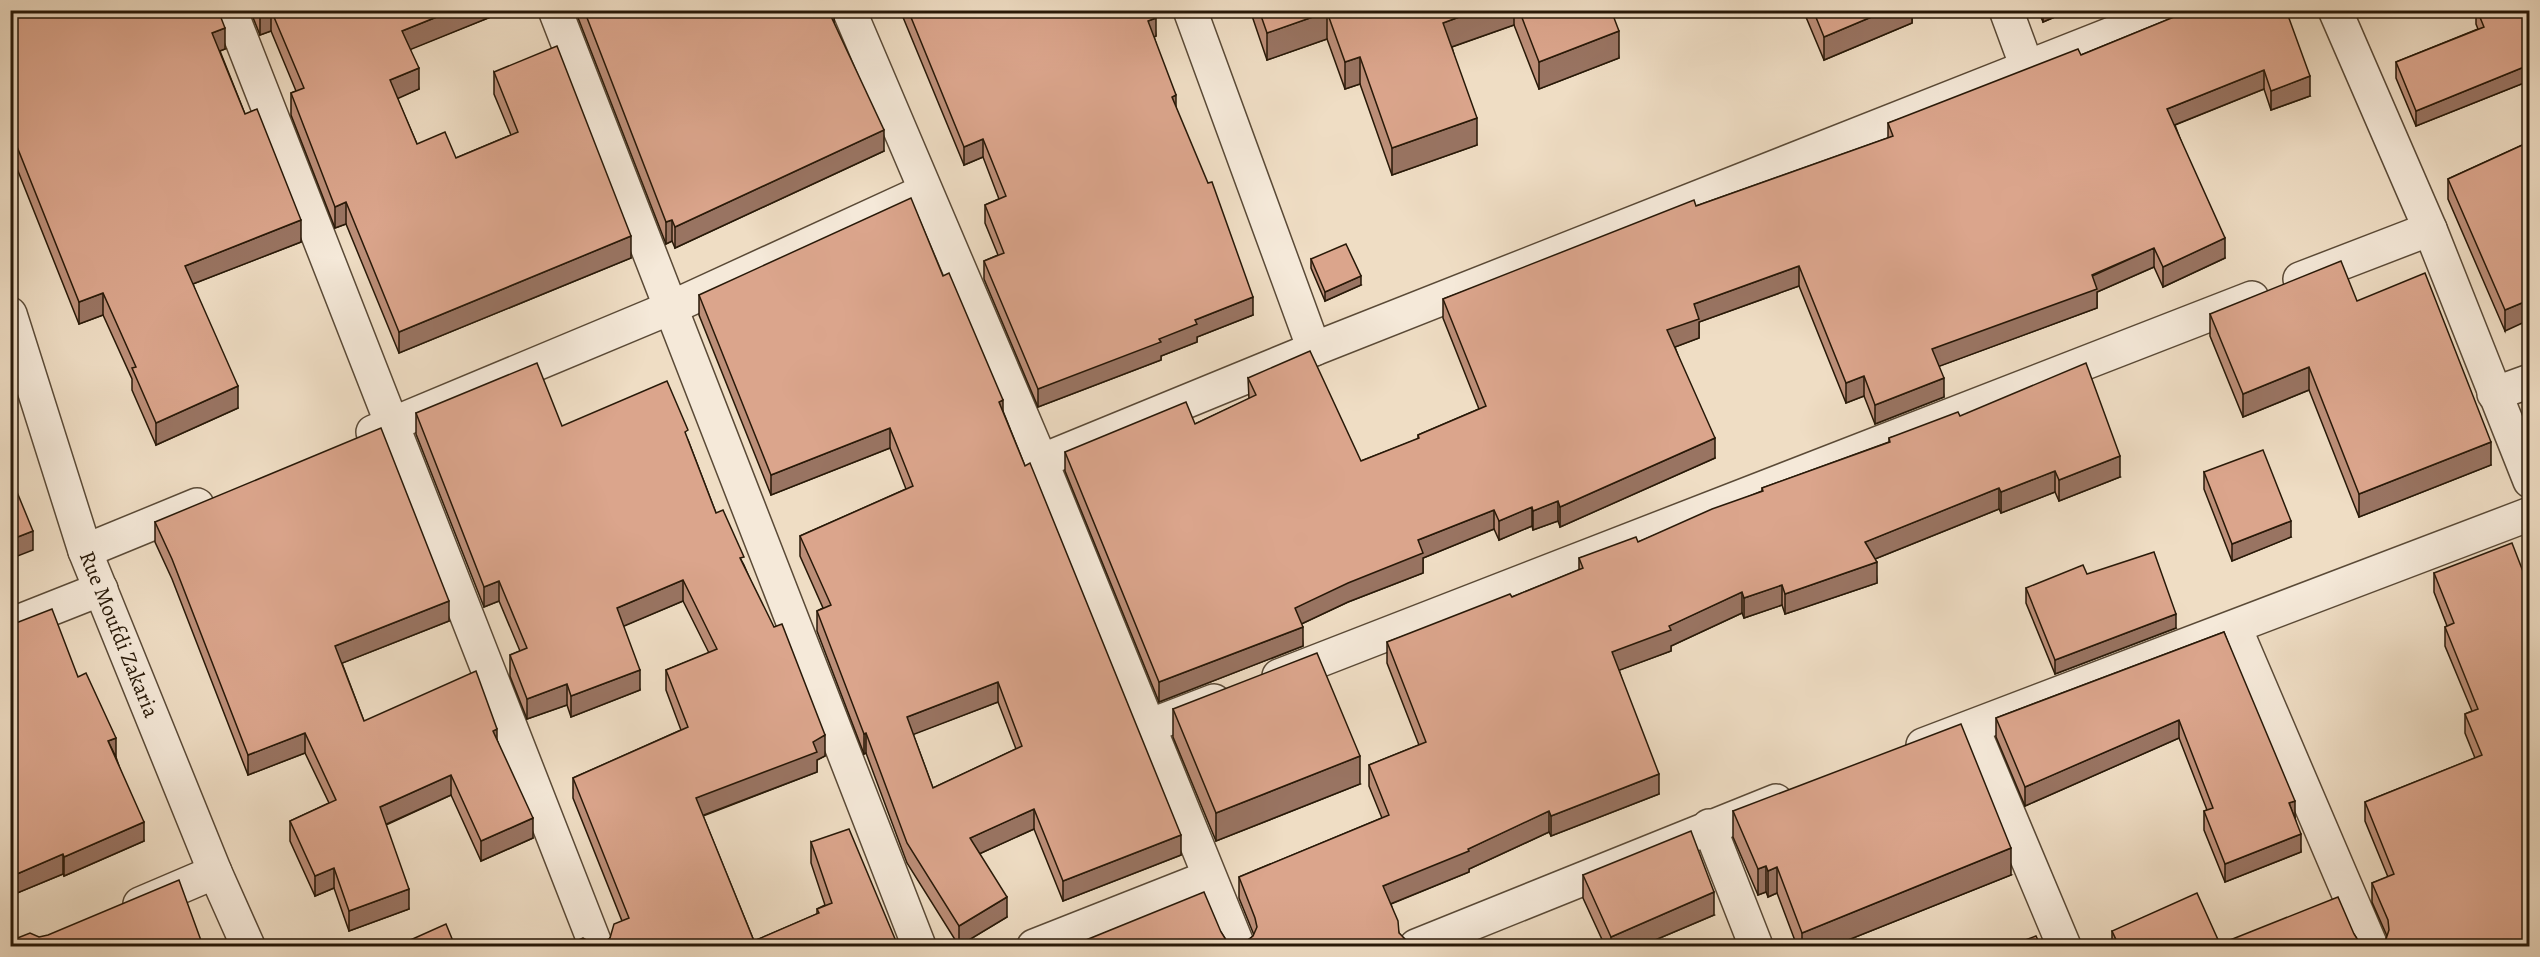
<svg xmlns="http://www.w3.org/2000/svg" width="2540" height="957" font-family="Alegreya,serif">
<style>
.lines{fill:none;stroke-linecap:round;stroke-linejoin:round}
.minor-casing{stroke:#5a4a37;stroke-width:36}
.minor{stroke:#f5e9d9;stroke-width:33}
.wall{fill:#bc8e78;stroke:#281908;stroke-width:1.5;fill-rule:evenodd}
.shaded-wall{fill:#997462;stroke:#281908;stroke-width:1.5}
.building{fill:#dba58c;stroke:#281908;stroke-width:1.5;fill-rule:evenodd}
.labels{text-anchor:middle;stroke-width:6;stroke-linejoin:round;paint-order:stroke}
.street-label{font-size:22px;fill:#281908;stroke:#f5e9d9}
</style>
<rect width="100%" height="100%" fill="#efddc4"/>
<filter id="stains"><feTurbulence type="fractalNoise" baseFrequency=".00333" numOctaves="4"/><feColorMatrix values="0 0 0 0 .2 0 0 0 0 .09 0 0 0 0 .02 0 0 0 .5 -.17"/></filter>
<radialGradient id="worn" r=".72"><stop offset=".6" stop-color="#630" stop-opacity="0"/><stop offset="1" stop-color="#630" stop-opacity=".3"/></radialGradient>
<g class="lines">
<g class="minor-casing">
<g id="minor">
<path d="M230,10L596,946"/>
<path d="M555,10L919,946"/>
<path d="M849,10L1041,461L1238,946"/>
<path d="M1190,10L1314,349"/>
<path d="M2006,10L2027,67"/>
<path d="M2335,10L2430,229L2530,481"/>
<path d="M2300,279L2430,229"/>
<path d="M10,314L85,551L215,872L248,946"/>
<path d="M2494,394L2530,381"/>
<path d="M373,432L670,308L925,191"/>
<path d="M1041,461L1314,349L2172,10"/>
<path d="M85,551L197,505"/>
<path d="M10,625L101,589"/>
<path d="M2235,628L2371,946"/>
<path d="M1279,676L2252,298"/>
<path d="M1149,726L1214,701"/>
<path d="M1972,727L2064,946"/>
<path d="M1923,745L2530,514"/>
<path d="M1709,826L1756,946"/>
<path d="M140,904L215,872"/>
<path d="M1034,946L1209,877"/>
<path d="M1416,946L1776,801"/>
</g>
</g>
<use href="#minor" class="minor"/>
</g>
<g class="wall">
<path d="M10,10L85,17L225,49L220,51L245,114L301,242L193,284L238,408L156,445L132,390V379L103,315L79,324L10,151Z"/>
<path d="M250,10H508L410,49L419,89L397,98L417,144L456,158L511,135L494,94V72L631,258L399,353L346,224L335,228L291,115V93L296,91L271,31L260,35Z"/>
<path d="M575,10H834V23L884,151L675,248L672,241L666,244Z"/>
<path d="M900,10H1153L1156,36L1154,37L1176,108L1253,315L1197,337V342L1161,356V360L1038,407L984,279V261L998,255L985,223V205L999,199L983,157L964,165Z"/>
<path d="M1250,10H1611L1619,58L1539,89L1514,25L1452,47L1477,145L1392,175L1360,84L1345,89L1327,39L1267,60Z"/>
<path d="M1803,10H1912V23L1824,60Z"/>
<path d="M2038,10H2071L2043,22Z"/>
<path d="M2191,10L2310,96L2271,110L2264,89L2175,125L2225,258L2163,287L2154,267L2097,292V308L1939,366L1944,397L1875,424L1864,396L1846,403L1799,286L1699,322V338L1675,347L1715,458L1560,527L1558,521L1533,530L1532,526L1499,540L1494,529L1423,558V573L1348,602L1301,624L1303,646L1159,702L1065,471V452L1195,424L1249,399L1248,378L1361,461L1418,439V435L1479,409L1443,318V299L1696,206L1888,138V123L2081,55Z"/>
<path d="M2476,10H2529V81L2416,126L2396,78V62L2478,29L2476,24Z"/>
<path d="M2529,142L2505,331L2448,199V179Z"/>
<path d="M1311,259L1361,285L1325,301L1311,268Z"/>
<path d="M943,276L1003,411L1181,855L1063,901L1034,829L979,854L1007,917L959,946L907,863L866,753L864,754L817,631V611L823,608L800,556V536L906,489L890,448L771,495L699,315V295ZM998,702L1016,749L933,788L913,734Z"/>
<path d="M2357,301L2491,465L2359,517L2309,390L2243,417L2210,336V314Z"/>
<path d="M416,413L562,426L688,440L716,513L744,565L825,756L817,760V772L703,816L754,941L817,914V909L825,905L811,863V842L898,946L594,944L603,943L610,938L622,921L573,798V778L681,730L666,690V670L709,653L683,601L623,626L640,690L571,717L567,705L527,719L510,676V655L520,651L499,601L484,607L416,434Z"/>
<path d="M1960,416L2120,477L2059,501L2055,492L2001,513L1999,509L1875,559L1877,583L1785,614L1782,605L1744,618L1742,613L1671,646V651L1619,670L1659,794L1551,836L1549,832L1469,869V872L1391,904L1399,933L1410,946H1086V940L1221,932L1226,940L1235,944L1244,943L1253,936L1254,935L1239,898V877L1382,818L1369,786V765L1419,745L1387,663V642L1512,597L1579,570V558L1638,542L1762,491V488L1889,442V438Z"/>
<path d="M2204,472L2291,537L2232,561L2204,489Z"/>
<path d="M155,522L449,621L342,663L364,721L497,740L533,838L481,861L451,795L386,825L409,909L349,931L334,888L315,896L290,841V821L329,803L305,753L248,775L172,579L155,542Z"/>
<path d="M2434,573L2529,587V946H2112V931L2220,944L2354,934L2359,942L2369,946L2378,945L2386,939L2387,936L2372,902V883L2388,877L2365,821V802L2475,758L2465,733V714L2472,711L2445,646V627L2447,626L2434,592Z"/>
<path d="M2087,574L2176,628L2055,674L2026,603V588Z"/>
<path d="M2224,632L2295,817L2301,852L2225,882L2204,830V811L2207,810L2179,738L2025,806L1996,737V718Z"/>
<path d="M78,677L116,757L144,841L64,876L63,874L10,896Z"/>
<path d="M1173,709L1360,784L1216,841L1173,737Z"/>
<path d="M1733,811L2011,875L1833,946H1797L1777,893L1768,897L1766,892L1758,895L1733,837Z"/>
<path d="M1583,875L1714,915L1641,946H1605L1583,898Z"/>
</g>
<g class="shaded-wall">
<path d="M268,10H271V31L260,35V14Z"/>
<path d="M454,10H508L402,53V31Z"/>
<path d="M826,10H834V23Z"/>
<path d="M1478,10H1514V25L1443,50V23Z"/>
<path d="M1888,10H1912V23L1824,60V37Z"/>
<path d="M2043,10H2071L2043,22Z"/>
<path d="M1327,12V39L1267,60V33Z"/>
<path d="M1156,18V36L1148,40V21Z"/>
<path d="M225,28V49L212,54V33Z"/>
<path d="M1619,31V58L1539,89V62Z"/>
<path d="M1360,57V84L1345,89V62Z"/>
<path d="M2529,65V81L2416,126V111Z"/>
<path d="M419,68V89L390,102V80Z"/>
<path d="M2264,70V89L2167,128V109Z"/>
<path d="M2310,76V96L2271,110V91Z"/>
<path d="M1176,95V114L1172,97Z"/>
<path d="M1477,118V145L1392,175V148Z"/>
<path d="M884,130V151L675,248V227Z"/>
<path d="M983,139V157L964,165V147Z"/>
<path d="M346,202V224L335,228V207Z"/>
<path d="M301,220V242L185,287V266Z"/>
<path d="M672,220V241L666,244V222Z"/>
<path d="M631,236V258L399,353V332Z"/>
<path d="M2225,238V258L2163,287V267Z"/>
<path d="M2154,248V267L2097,292V308L1932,369V349Z"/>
<path d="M1799,266V286L1699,322V338L1667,350V330L1694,304Z"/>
<path d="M1361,276V285L1325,301V292Z"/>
<path d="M103,293V315L79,324V302Z"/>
<path d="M1253,297V315L1197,337V342L1161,356V360L1038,407V389L1195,320Z"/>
<path d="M2529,300V320L2505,331V310Z"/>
<path d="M2309,367V390L2243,417V394Z"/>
<path d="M1864,376V396L1846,403V383Z"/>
<path d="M1944,378V397L1875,424V405Z"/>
<path d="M238,386V408L156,445V423Z"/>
<path d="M1003,400V420L999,402Z"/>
<path d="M890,428V448L771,495V475Z"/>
<path d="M1715,438V458L1560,527V507Z"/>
<path d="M2491,442V465L2359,517V494Z"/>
<path d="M2120,456V477L2059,501V480Z"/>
<path d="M2055,471V492L2001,513V492Z"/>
<path d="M1999,488V509L1865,563V542Z"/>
<path d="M1558,501V521L1533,530V511Z"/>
<path d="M1532,507V526L1499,540V521Z"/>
<path d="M1494,510V529L1423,558V573L1348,602L1295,627V608L1418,540Z"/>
<path d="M2291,521V537L2232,561V544Z"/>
<path d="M33,531V550L10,559V540Z"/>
<path d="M1877,562V583L1785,614V594Z"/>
<path d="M683,580V601L617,629V608Z"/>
<path d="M499,581V601L484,607V587Z"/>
<path d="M1782,585V605L1744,618V598Z"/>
<path d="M1742,592V613L1671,646V651L1612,673V652Z"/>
<path d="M449,601V621L335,666V646Z"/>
<path d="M2176,614V628L2055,674V660Z"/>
<path d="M1303,627V646L1159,702V682Z"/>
<path d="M640,670V690L571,717V696Z"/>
<path d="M998,682V702L907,737V717Z"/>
<path d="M567,684V705L527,719V699Z"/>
<path d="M2179,720V738L2025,806V787Z"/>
<path d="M497,729V749L493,731Z"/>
<path d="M305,733V753L248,775V755Z"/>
<path d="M866,733V753L864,754V734Z"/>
<path d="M825,735V756L817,760V772L696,818V798Z"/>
<path d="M116,738V757L108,741Z"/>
<path d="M1360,756V784L1216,841V813Z"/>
<path d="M1659,774V794L1551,836V816Z"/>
<path d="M451,775V795L380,827V807Z"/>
<path d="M2295,801V819L2289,803Z"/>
<path d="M1034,809V829L970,858V838Z"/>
<path d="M1549,811V832L1469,869V872L1383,907V886L1468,849Z"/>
<path d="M533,818V838L481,861V841Z"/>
<path d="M144,822V841L64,876V857Z"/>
<path d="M2301,834V852L2225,882V864Z"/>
<path d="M1181,835V855L1063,901V881Z"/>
<path d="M2011,848V875L1833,946H1802V933Z"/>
<path d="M63,854V874L10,896V877Z"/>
<path d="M1766,866V892L1758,895V869Z"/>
<path d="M1777,867V893L1768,897V871Z"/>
<path d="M334,868V888L315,896V876Z"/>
<path d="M409,889V909L349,931V911Z"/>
<path d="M1714,892V915L1641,946H1611V937Z"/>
<path d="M1007,897V917L959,946V926Z"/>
</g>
<g class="building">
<path d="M10,10H82L85,17L100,10H218L225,28L212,33L245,114L257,109L301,220L185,266L238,386L156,423L132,368L136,367L103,293L79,302L10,129V29L12,28L10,25Z"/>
<path d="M259,10H268L260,14Z"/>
<path d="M271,10H454L402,31L419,68L390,80L417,144L445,132L456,158L518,132L494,72L557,46L631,236L399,332L346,202L335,207L291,93L304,88Z"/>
<path d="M584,10H828L884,130L675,227L672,220L666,222Z"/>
<path d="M908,10H1153L1156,18L1148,21L1176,95L1172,97L1208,183L1212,182L1253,297L1195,320L1197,324L1159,339L1161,342L1038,389L984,261L1004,253L985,205L1006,196L983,139L964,147Z"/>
<path d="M1259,10H1478L1443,23L1477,118L1392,148L1360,57L1345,62L1327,12L1267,33Z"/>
<path d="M1519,10H1611L1619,31L1539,62Z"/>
<path d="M1813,10H1888L1824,37Z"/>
<path d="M2191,10H2286L2310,76L2271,91L2264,70L2167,109L2225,238L2163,267L2154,248L2092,275L2097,289L1932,349L1944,378L1875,405L1864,376L1846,383L1799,266L1694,304L1699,319L1667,330L1715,438L1560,507L1558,501L1533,511L1532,507L1499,521L1494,510L1418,540L1423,553L1348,583L1295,608L1303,627L1159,682L1065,452L1186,402L1195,424L1256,395L1248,378L1310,351L1361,461L1419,438L1418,435L1486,406L1443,299L1694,200L1696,206L1893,136L1888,123L2078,49L2081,55Z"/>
<path d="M2477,10H2529V65L2416,111L2396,62L2484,27Z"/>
<path d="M2529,142V300L2505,310L2448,179Z"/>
<path d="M911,198L943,276L949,273L1003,400L999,402L1025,466L1030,463L1181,835L1063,881L1034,809L970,838L1007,897L959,926L907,843L866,733L864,734L817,611L831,605L800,536L913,486L890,428L771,475L699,295ZM998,682L1022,746L933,788L907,717Z"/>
<path d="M1346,244L1361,276L1325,292L1311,259Z"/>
<path d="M2341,261L2357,301L2425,273L2491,442L2359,494L2309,367L2243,394L2210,314Z"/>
<path d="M537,363L562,426L667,381L688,430L685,432L716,513L723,510L744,557L740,558L774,627L782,624L825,735L813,742L817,752L696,798L754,941L819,913L817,909L832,903L811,842L849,829L898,946H564L583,938L594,944L603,943L610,938L614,924L629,918L573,778L688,727L666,670L717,649L683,580L617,608L640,670L571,696L567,684L527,699L510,655L527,648L499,581L484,587L416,413Z"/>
<path d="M2086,363L2120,456L2059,480L2055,471L2001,492L1999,488L1865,542L1877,562L1785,594L1782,585L1744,598L1742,592L1669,626L1671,630L1612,652L1659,774L1551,816L1549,811L1468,849L1469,851L1383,886L1398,921L1399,933L1408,942L1410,946H1089L1086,940L1204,892L1221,932L1226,940L1235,944L1244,943L1253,936L1257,927L1255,918L1239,877L1389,815L1369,765L1426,742L1387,642L1510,594L1512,597L1583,568L1579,558L1636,537L1638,542L1712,509L1763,491L1762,488L1890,442L1889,438L1958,412L1960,416Z"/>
<path d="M381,428L449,601L335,646L364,721L476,671L497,729L493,731L533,818L481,841L451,775L380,807L409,889L349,911L334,868L315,876L290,821L336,800L305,733L248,755L172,559L155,522Z"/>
<path d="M2263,450L2291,521L2232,544L2204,472Z"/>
<path d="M10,475L33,531L10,540Z"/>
<path d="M2512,543L2529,587V946H2119L2112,931L2197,893L2220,944L2338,897L2354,934L2359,942L2369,946L2378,945L2386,939L2389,930L2388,920L2372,883L2394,874L2365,802L2482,755L2465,714L2478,709L2445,627L2454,623L2434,573Z"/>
<path d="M2154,552L2176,614L2055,660L2026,588L2083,565L2087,574Z"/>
<path d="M52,609L78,677L86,673L116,738L108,741L144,822L64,857L63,854L10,877V624L16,623Z"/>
<path d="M2224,632L2295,801L2289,803L2301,834L2225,864L2204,811L2213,808L2179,720L2025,787L1996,718Z"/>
<path d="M1317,653L1360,756L1216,813L1173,709Z"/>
<path d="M1961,724L2011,848L1802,933L1777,867L1768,871L1766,866L1758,869L1733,811Z"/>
<path d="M1691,831L1714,892L1611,937L1583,875Z"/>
<path d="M179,880L203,946H17L15,939L30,933L39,937L48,935Z"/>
<path d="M446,924L455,946H397Z"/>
<path d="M2036,936L2041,946H2009Z"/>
</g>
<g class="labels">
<g class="street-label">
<text transform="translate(120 634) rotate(68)" y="8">Rue Moufdi Zakaria</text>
</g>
</g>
<rect width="2540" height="957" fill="none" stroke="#efddc4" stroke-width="36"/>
<rect x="12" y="12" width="2516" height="933" fill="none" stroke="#281908" stroke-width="3"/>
<rect x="18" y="18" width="2504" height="921" fill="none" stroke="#281908" stroke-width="1.5"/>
<rect width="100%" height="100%" filter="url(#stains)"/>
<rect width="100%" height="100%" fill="url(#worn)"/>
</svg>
